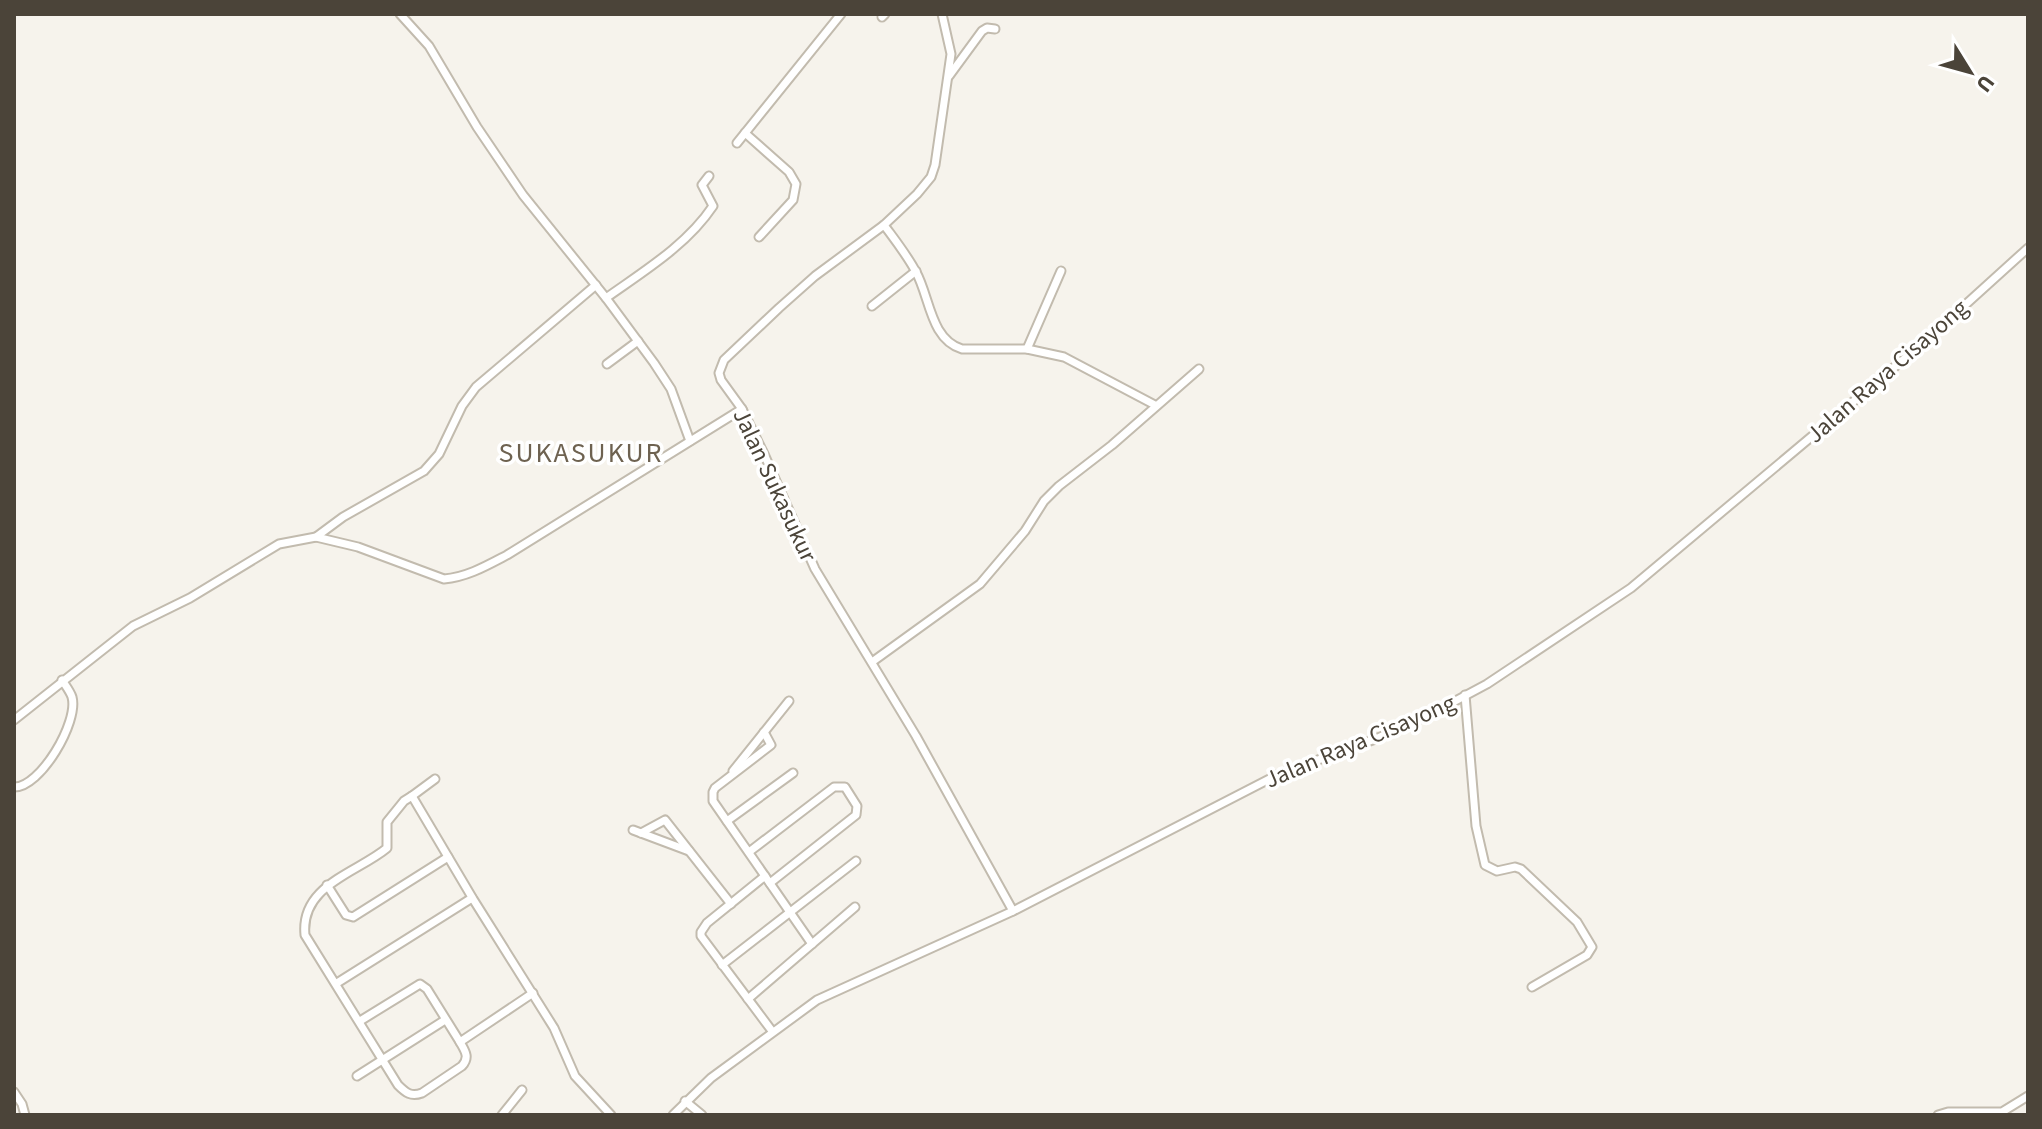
<svg xmlns="http://www.w3.org/2000/svg" width="2042" height="1129" font-family="'Source Sans 3',sans-serif">
<style>
.lines{fill:none;stroke-linecap:round;stroke-linejoin:round}
.street-casing{stroke:#c2bbae;stroke-width:11}
.street{stroke:#fff;stroke-width:7}
.labels{text-anchor:middle;stroke-width:7;stroke-linejoin:round;paint-order:stroke}
.street-label{font-size:24px;fill:#4b4439;stroke:#fff}
.quarter-label{font-size:28px;letter-spacing:2px;fill:#6e6250;stroke:#fff}
</style>
<rect width="100%" height="100%" fill="#f6f3ec"/>
<g class="lines">
<g class="street-casing">
<g id="street">
<path d="M400,14L429,46L477,127L523,195L606,298L654,363L671,389L690,441"/>
<path d="M942,14L951,54L935,165L931,177L917,194L884,225L815,276L779,308L724,360L719,373L721,380L742,409L764,454L815,569L916,736L1013,911"/>
<path d="M882,17L885,14"/>
<path d="M949,76L982,31L987,28L995,29"/>
<path d="M745,133L789,172L796,184L793,200L759,237"/>
<path d="M737,143L841,14"/>
<path d="M884,225C895,240 907,255 916,272C930,297 930,339 962,349H1027L1064,357L1155,405"/>
<path d="M606,298C644,271 687,245 713,206L702,185L709,176"/>
<path d="M872,306L916,271"/>
<path d="M1027,349L1061,271"/>
<path d="M607,364L638,341"/>
<path d="M316,537L343,517L424,471L439,454L462,406L476,387L596,285"/>
<path d="M872,662L980,584L1025,531L1044,501L1059,486L1112,445L1199,369"/>
<path d="M1465,695L1476,826L1485,865L1497,871L1515,867L1521,869L1577,922L1592,947L1587,955L1532,987"/>
<path d="M14,720L133,626L190,598L279,544L316,537L358,547L444,579C467,577 486,566 507,555L742,409"/>
<path d="M764,732L771,745L715,788L713,792V801L812,944"/>
<path d="M733,771L789,701"/>
<path d="M14,787C40,788 79,722 72,697C70,691 65,685 62,680"/>
<path d="M412,796L435,779"/>
<path d="M727,821L793,773"/>
<path d="M633,830L689,851"/>
<path d="M641,833L665,820L731,904"/>
<path d="M749,852L834,787H845L857,806L856,815L770,883"/>
<path d="M765,876L707,923L701,932V936L772,1031"/>
<path d="M327,885L346,915L353,917L448,857"/>
<path d="M722,965L856,861"/>
<path d="M337,983L472,898"/>
<path d="M748,999L855,907"/>
<path d="M360,1021L420,984L427,989L460,1042L533,993"/>
<path d="M460,1042C465,1051 470,1057 462,1066L422,1093C411,1097 406,1093 398,1085L305,935C300,885 357,873 387,848V822L404,801L412,796L473,899L554,1028L575,1076L611,1115"/>
<path d="M357,1076L445,1020"/>
<path d="M14,1092L22,1104L25,1115"/>
<path d="M685,1101L702,1115"/>
<path d="M502,1115L522,1090"/>
<path d="M673,1115L711,1078L817,1000L1013,911L1277,775L1378,738L1431,714L1487,684L1631,588L1922,344L2028,248"/>
<path d="M1938,1115L1948,1112H2002L2028,1096"/>
</g>
</g>
<use href="#street" class="street"/>
</g>
<g class="labels">
<g class="street-label">
<text transform="translate(1887 371) rotate(-41)" y="8">Jalan Raya Cisayong</text>
<text transform="translate(775 485) rotate(65)" y="8">Jalan Sukasukur</text>
<text transform="translate(1360 741) rotate(-23)" y="8">Jalan Raya Cisayong</text>
</g>
<g class="quarter-label">
<text x="581" y="462">SUKASUKUR</text>
</g>
</g>
<rect width="2042" height="1129" fill="none" stroke="#4b4439" stroke-width="32"/>
<g transform="translate(1970 72) rotate(127)" stroke="#ffffff" stroke-width="6" paint-order="stroke">
<path d="M0-6L14 30L0 20L-14 30Z" fill="#4b4439"/>
<text y="-12" font-size="22" font-weight="bold" text-anchor="middle" fill="#4b4439">U</text>
</g>
</svg>
